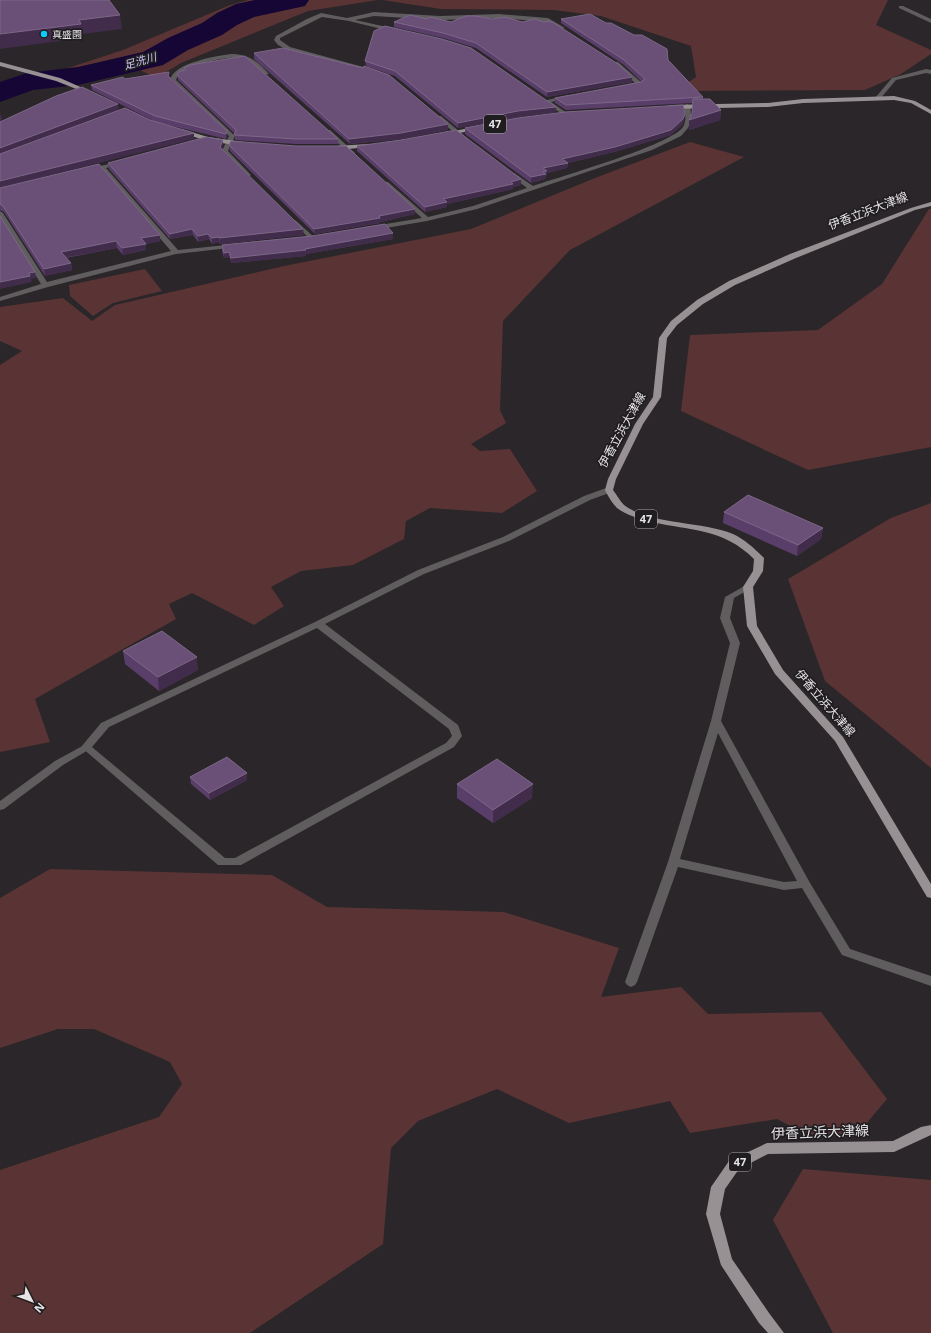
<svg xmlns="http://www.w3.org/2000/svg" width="931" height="1333" font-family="'Noto Sans','Noto Sans JP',sans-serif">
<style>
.green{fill:#5a3434}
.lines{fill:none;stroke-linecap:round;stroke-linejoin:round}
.river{fill:#150635;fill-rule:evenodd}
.lane{fill:#5f5d5e;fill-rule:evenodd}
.street{fill:#5f5d5e;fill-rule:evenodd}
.primary{fill:#979193;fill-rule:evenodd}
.wall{fill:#5a3e6a}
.shaded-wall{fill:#412d4b}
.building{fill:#6a5077;stroke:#7d6789}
.poi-dot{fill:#0dcafa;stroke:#201d20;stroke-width:1.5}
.labels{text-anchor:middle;stroke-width:3.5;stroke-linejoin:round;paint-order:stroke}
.far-poi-label{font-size:10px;fill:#e6e3e5;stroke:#201d20;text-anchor:start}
.far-water-label{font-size:11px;font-style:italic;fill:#c9c4f6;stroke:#201d20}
.shield{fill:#201d20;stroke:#aba8aa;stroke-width:1}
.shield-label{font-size:11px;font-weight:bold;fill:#e6e3e5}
.street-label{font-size:12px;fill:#e6e3e5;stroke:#201d20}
.near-street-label{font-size:14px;fill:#e6e3e5;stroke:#201d20}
</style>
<rect width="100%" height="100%" fill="#2a2629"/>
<g class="green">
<path d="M248,0H378L308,11L181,63L156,78L134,67L65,69L123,50L230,5Z"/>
<path d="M382,0H888L876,25L931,50V54L901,74L865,90L675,91L696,77L691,46L601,16L554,10L441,9Z"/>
<path d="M690,142L744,157L570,250L503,321L500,410L506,423L471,444L480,451L510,449L537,491L502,513L430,508L406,521L404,539L353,565L301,571L271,587L284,606L254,625L192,593L169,604L176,619L35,699L50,742L0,752V365L22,351L0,341V307L63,298L92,321L115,305L284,266L471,229L595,178Z"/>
<path d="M929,209H931V447L808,470L681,411L690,335L818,330L882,284Z"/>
<path d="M145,269L162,291L113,303L93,316L70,296L69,285Z"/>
<path d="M931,503V768L825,681L788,579L891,518Z"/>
<path d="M50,869L272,875L327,907L504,912L619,948L601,997L681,987L708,1014L821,1012L887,1099L855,1137L806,1134L777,1119L690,1133L670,1101L569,1123L497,1089L418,1121L391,1148L383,1244L250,1333H0V1170L159,1117L182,1084L170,1062L94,1029H58L0,1048V898Z"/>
<path d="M803,1169L931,1180V1333H833L773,1220Z"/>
</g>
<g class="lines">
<path class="river" d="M255,0H309L305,6L254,17L237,25L222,35L188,50L163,65L78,85L33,90L0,102V82L27,73L78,67L143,52L168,38L202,23L217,13L236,4Z"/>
<path class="lane" d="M86,744L91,747L90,749L63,765L4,809L0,810V801L55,761Z"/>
<g class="street">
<path d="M899,6H903L931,19V23L899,8Z"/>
<path d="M374,12L440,16L499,14L548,18L565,28L560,29L547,22L499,18L440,20L374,16L355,20L396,29V31L394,32L349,21L322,17L280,38V40L290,47L378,71L379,72L376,74L286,49L278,45L274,40L276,36L307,19L321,13L347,18Z"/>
<path d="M231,54C248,54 258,61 269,74L264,75C258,70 252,62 245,59C231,54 180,65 176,80L234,135L235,136L228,151L250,174L251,175L248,177L246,176L222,151L229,136L170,80C174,63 215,56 231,54Z"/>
<path d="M614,62H618L642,83V85L625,87V85L635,83L614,64Z"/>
<path d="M926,69L931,70V74L926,73L896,80L880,99L875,98L892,78Z"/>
<path d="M568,95L571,97L570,98L551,102L567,113V115L565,116L543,101Z"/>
<path d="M687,104L690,106L692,119L688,128L681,136L652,150L477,209L427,221L374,230L371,228L374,226L422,218L384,184V182H388L428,217L473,206L527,188L510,175V173H514L533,186C559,177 671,145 683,127C687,120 685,113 684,106Z"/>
<path d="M437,116H441L467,138V140H463L437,118Z"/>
<path d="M326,130H330L355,153V155H351L326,132Z"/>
<path d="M121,161L124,163L123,164L106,168L178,250L236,244L240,246L238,247L176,254L48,287L0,301V297L41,284L0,218V211L3,213L47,282L171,251L100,169L87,172L84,170Z"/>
<path d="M295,220L314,237V239H310L293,223V221Z"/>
<path d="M609,487L612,488L613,490L612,492L590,500L509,541L424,574L325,624L458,725L462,736L454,747L241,865H218L81,747L101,723L315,622L418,570L503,537L584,496ZM317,628L449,729L452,736L446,743L235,858H225L92,747L109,727Z"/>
<path d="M748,584L753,587L734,598L730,618L740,643L721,721L810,883L850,949L931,976V986L842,955L802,888L784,890L678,867L637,982L635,985L631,987L627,985L625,982L668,862L711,721L730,643L720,618L725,597ZM718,733L797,881L784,882L680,859Z"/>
</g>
<g class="primary">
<path d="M0,62L60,78L94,93L89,94L56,81L0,66Z"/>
<path d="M894,96L915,101L931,110V114L911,103L894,100L803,103L768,107L670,109L667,107L670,105L768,103L803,99Z"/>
<path d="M478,126L481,128L480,129L444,136L441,134Z"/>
<path d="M181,129L208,137L243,142L246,144L243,146L207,141L179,132L178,131Z"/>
<path d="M369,144L372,146L371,147L335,150L332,148L335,146Z"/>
<path d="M931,202V206L915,210L796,258L735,285L703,304L677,325L667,338L661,397L643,424L616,479L613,490C617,495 620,501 624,505C651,525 701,521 733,534C744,539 754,548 762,556L764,558L763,571L753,587L757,626L783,670L843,737L931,884V898L927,897L835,741L775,674L747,626L743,587L753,571L754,559C723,528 691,531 652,522C640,519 626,515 617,508C612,503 608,496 605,490L608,479L635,424L653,397L659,338L671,321L697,300L729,281L790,254L911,208Z"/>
<path d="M931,1125V1135L894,1152L768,1154L739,1169L725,1189L720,1214L732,1259L769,1313L784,1333H768L759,1323L721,1265L706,1214L711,1187L729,1161L767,1143L893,1141L921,1127Z"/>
</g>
</g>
<g class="wall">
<path d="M410,15L632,82L547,97L476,48L443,38L394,27V22Z"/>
<path d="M561,19L668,60L703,97V99L721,110L720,120L689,130V120L692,115V103L566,110L555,103V98L641,82H642L624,65L561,23Z"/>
<path d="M254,53L448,124V130L401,139L350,144L254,59Z"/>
<path d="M365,61L556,107V112L518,117L458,128L395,76L366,66Z"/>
<path d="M184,68L338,139V144H296L235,140V134L178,80L177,75L184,70Z"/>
<path d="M170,77L227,131V136L226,139L156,122L92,90L91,85L125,79Z"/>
<path d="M685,114L683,124L671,135L614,152L568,163L567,168L547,173V176H546L545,179L531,183L465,134V128Z"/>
<path d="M223,140V145L222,148L304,235L220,244L219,242L212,244L209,239L198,242L193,235L170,239L109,169L108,163Z"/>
<path d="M229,145L415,214L380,222V223L315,234L230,151Z"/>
<path d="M357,146L521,185L513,187V189L447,204V207L425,212L357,151Z"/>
<path d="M0,188L160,235V241L146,244V250L123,255L117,248L66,258L71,263L72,270L45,276L4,212L0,210Z"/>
<path d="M393,239L306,254V256L231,263L230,258H224L222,251V245Z"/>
<path d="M724,512L823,528L821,539L797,556L723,523Z"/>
<path d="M123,651L198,670L159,691L125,664Z"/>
<path d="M247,773V780L210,800L191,784L190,777Z"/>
<path d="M457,784L532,798L493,823L457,798Z"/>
</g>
<g class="shaded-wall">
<path d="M120,15L122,29L82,34L83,38L0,49V34L79,20Z"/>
<path d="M632,77V82L547,97V92Z"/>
<path d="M118,104L119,110L0,154V148Z"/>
<path d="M556,107V112L518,117L458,128V123L518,111Z"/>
<path d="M721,110L720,120L689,130V120Z"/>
<path d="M1,114L2,120L0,122V115Z"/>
<path d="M685,114L683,124L671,135L614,152L568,163L567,168L547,173V176H546L545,179L531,183V177L543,168L562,159Z"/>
<path d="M448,124V130L401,139L350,144L349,139Z"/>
<path d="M227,131V136L226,139V134Z"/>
<path d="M194,133V139L0,188V181Z"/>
<path d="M223,140V145L221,152L220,147Z"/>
<path d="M521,179V185L513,187V189L447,204V207L425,212V207L443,199Z"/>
<path d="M415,209V214L380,222V223L315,234L314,229Z"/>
<path d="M192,229L193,235L170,239V234Z"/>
<path d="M303,229L304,235L220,244L219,238Z"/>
<path d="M393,233V239L306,254V256L231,263V258L305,249Z"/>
<path d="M208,234L209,239L198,242V236Z"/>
<path d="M160,235V241L146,244V250L123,255L122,248L141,238Z"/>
<path d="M219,237V242L212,244V238Z"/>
<path d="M116,241L117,248L62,258L61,252Z"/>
<path d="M229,252L230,258H224V253Z"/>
<path d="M71,263L72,270L45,276L44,269Z"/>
<path d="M35,272L36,278L31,279L32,282L0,289V282Z"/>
<path d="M823,528L821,539L797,556L798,545Z"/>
<path d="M197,657L198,670L159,691L158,677Z"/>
<path d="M247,773V780L210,800L209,793Z"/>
<path d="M533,784L532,798L493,823V810Z"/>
</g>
<g class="building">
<path d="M0,0H109L120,15L79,20L81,24L0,34Z"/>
<path d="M590,14L606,23H611L634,35H642L667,49L668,60L703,97L566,105L555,98L641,82L645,79L624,60L561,19Z"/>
<path d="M410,15L427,19L430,17L451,22L466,16H476L492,19L505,17L522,22L535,19L544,22L549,21L554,23L618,64L632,77L547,92L476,43L443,33L394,22Z"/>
<path d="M385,26L442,39L471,48L556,107L518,111L458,123L395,71L365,61L374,31Z"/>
<path d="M283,48L363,68L364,66L389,75L448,124L401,133L349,139L254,53Z"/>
<path d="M245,56L338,139H296L234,135L236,130L177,75L180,71L186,70L184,68L190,65Z"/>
<path d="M169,72L168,76L227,131L226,134L155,116L91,85L123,77L125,79Z"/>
<path d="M82,87L118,104L0,148V122L56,96Z"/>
<path d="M693,99H710L721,110L689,120L692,114Z"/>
<path d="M683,105L685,114L683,119L671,130L615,147L562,159L568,163L543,168L547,171L543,172L546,174L531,177L465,128L518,118L565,112Z"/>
<path d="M125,108L150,120L194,133L0,181V154Z"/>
<path d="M456,130L521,179L511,182L513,184L443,199L447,202L425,207L357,146L401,140Z"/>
<path d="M206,137L223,140L220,147L303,229L219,238V237L212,238L208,234L198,236L192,229L170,234L108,163Z"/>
<path d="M231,141L296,146H346L415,209L379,216L380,218L314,229L229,145Z"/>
<path d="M99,164L160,235L141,238L146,244L122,248L116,241L61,252L71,263L44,269L3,206L0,204V188Z"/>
<path d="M0,216L35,272L29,273L30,276L0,282Z"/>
<path d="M385,224L393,233L305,249L306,250L231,258L229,252L224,253L222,245L312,236Z"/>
<path d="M748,495L823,528L798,545L724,512Z"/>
<path d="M162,631L197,657L158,677L123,651Z"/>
<path d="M227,757L247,773L209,793L190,777Z"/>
<path d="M497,759L533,784L493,810L457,784Z"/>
</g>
<circle class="poi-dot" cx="44" cy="34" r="4"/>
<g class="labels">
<g class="far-poi-label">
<text x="52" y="38">真盛園</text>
</g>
<g class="far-water-label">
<text transform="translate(140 61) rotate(-16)" y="4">足洗川</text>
</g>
<g class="shield">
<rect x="484" y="115" width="22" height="18" rx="3"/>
<rect x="635" y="510" width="22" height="18" rx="3"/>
<rect x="729" y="1153" width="22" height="18" rx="3"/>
</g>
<g class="shield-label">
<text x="495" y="128">47</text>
<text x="646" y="523">47</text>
<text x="740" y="1166">47</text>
</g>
<g class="street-label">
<text transform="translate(868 211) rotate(-21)" y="4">伊香立浜大津線</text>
<text transform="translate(622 430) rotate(-61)" y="4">伊香立浜大津線</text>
<text transform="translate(825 703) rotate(49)" y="4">伊香立浜大津線</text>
</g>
<g class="near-street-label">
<text transform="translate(820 1132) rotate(-2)" y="5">伊香立浜大津線</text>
</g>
</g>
<g transform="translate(32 1301) rotate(132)" stroke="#201d20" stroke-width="3" paint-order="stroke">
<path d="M0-3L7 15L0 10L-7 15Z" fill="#e6e3e5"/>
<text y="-6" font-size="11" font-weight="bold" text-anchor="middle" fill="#e6e3e5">N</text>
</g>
</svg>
